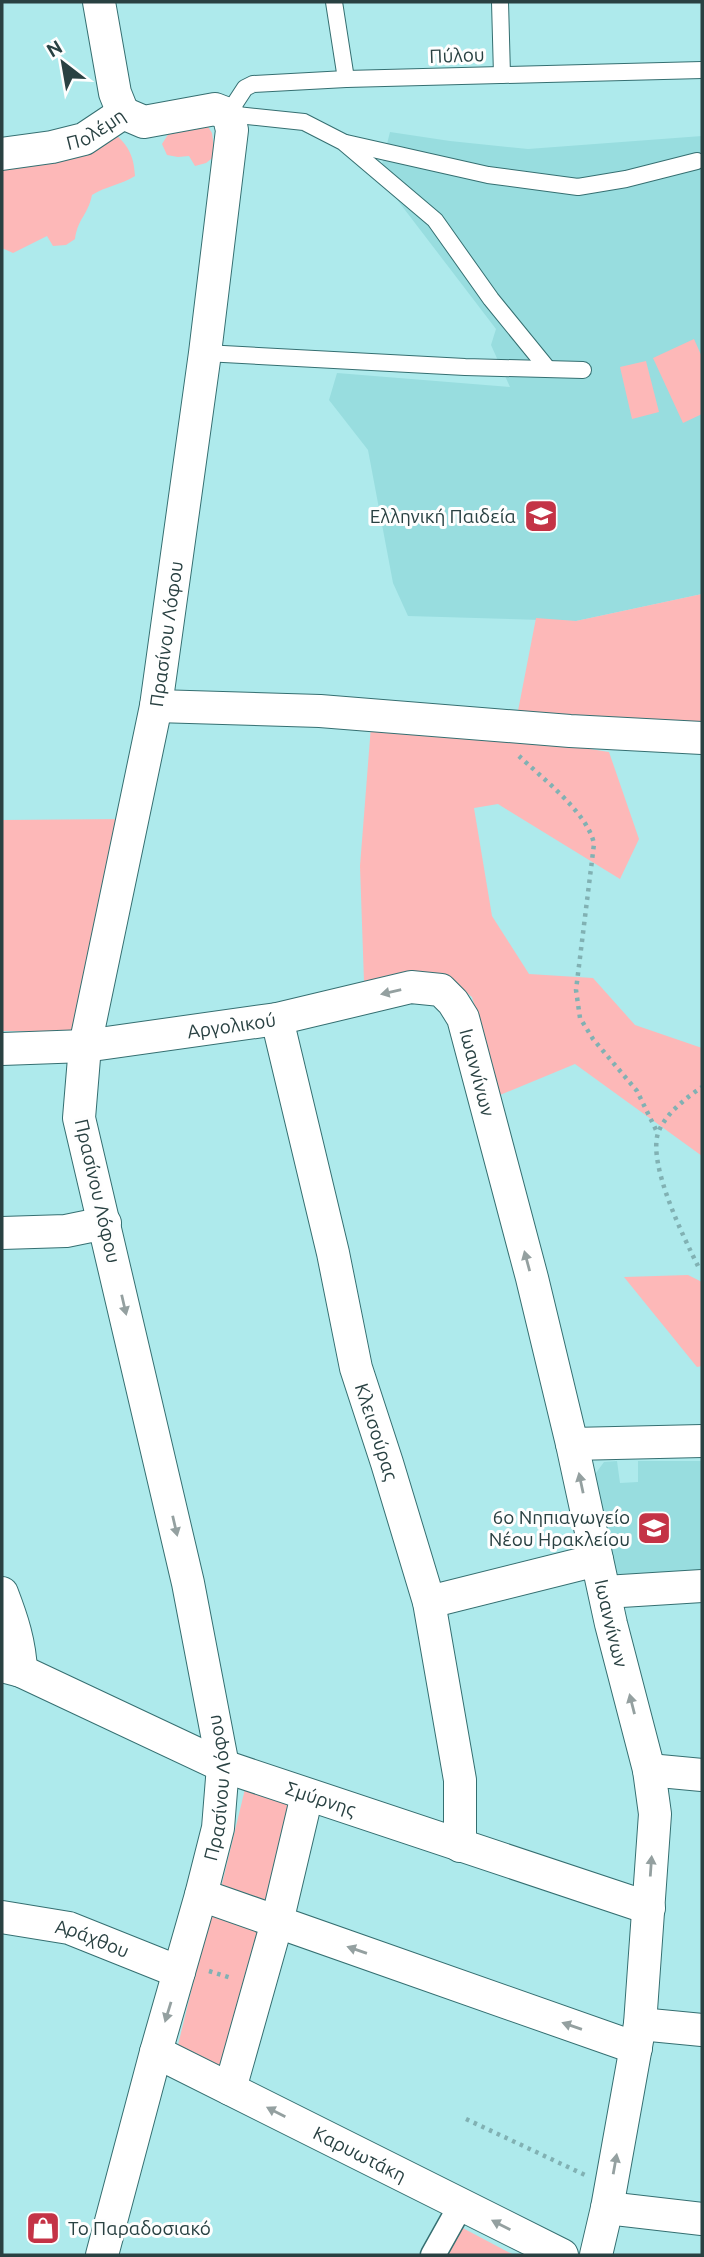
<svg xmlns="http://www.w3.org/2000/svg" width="704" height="2257" font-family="Ubuntu,sans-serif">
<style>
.built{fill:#98dddf}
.green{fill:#fdb8b8}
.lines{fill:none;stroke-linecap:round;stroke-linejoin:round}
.service-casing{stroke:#356f71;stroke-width:18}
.pedestrian-casing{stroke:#356f71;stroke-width:27}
.minor-casing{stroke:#356f71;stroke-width:34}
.path{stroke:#81b1b3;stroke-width:4.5;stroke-dasharray:3.5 5;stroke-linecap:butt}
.service{stroke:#fff;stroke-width:16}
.pedestrian{stroke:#fff;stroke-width:24}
.minor{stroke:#fff;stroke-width:32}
.oneway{fill:#94a0a0}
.labels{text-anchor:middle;stroke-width:6;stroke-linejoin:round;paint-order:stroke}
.street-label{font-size:19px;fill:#294142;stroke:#fefefe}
.poi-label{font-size:19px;fill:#294142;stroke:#fefefe;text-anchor:end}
</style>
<rect width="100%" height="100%" fill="#aeeaec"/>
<g class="built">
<path d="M390,132L450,141L528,149L702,136V594L576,621L408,616L393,583L368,450L329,400L337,373L510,387L491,345L496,329L379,176Z"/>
<path d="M617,1461L620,1483L638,1482V1461H702V1573L617,1574L593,1477L604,1462Z"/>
</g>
<g class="green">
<path d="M205,122L212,133L215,156L206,163L195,166L189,156L178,157L167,155L162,144L169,133Z"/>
<path d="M115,134C129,146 134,157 135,176C121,185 106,186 92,195C88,215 78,218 75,239L66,245L53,246L47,236L13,253L2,248V166Z"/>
<path d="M694,339L702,357V414L683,423L653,358Z"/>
<path d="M646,361L659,412L632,419L620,367Z"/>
<path d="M702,594V730L517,716L536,618L576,621Z"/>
<path d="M371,726L514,737L609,752L639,839L620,879L498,804L474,808L492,916L529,974L593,978L635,1025L702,1048V1156L575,1064L500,1095L472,997L443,975L364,982L360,866Z"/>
<path d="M124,819L88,1028L67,1032L2,1031V820Z"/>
<path d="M688,1275L702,1282V1366L697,1367L624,1277Z"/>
<path d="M245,1789L297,1803L270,1908L220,1892Z"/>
<path d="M211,1910L265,1928L228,2070L177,2049Z"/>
<path d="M457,2225L514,2255H441Z"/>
</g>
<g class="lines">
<g class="service-casing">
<g id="service">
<path d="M334,2L346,79"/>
<path d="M500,2L502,75"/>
<path d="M346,143L488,175L578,187L626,179L697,161"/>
<path d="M205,353L465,367L583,370"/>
<path d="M548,369L491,299L435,220L343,142L304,122L228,114L245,88L253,84L346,79L702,70"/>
</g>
</g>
<g class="pedestrian-casing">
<path id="pedestrian" d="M433,2255L461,2205"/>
</g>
<g class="minor-casing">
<g id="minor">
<path d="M99,2L115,93L123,113"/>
<path id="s1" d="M2,154L52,147L84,139L123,113"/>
<path d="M156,706L320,711L570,731L702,738"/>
<path id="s2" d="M277,1019L333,1253L356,1368L387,1463L429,1602L460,1780V1846"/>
<path id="s3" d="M2,1049L85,1046L277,1019L411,987L441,990L453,1002L463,1018L532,1278L572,1444L611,1624L649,1770L655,1814L640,2024L607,2208L596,2255"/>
<path d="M2,1233L66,1231L105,1223"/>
<path d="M572,1444L702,1441"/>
<path d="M605,1592L702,1586"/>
<path d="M2,1593C12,1619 20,1643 21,1671"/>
<path d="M429,1602L597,1560"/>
<path id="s4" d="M2,1666L21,1671L223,1766L649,1908"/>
<path d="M649,1770L702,1775"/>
<path d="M201,1895L636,2048"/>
<path id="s5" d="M2,1917L69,1928L179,1972"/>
<path d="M640,2024L702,2030"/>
<path id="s6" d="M156,2052L562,2255"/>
<path d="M230,2089L277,1922L307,1795"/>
<path d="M607,2208L702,2219"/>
<path id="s7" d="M102,2255L156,2052L201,1895L218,1828L223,1766L188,1583L79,1118L85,1046L156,706L205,353L232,130L228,114L215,109L144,122L123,113"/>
</g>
</g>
<g class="path">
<path d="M519,756C542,778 588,813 594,844L576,990L580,1018L593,1039L637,1091L658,1134"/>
<path d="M698,1266C683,1236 648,1165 658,1133C665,1114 686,1098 702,1087"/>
<path d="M209,1971L231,1978"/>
<path d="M466,2119L585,2175"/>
</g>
<use href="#service" class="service"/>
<use href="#pedestrian" class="pedestrian"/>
<use href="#minor" class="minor"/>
</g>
<defs><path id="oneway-solid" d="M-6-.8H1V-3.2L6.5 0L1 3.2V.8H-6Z" transform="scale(1.75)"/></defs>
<g class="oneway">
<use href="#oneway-solid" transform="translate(391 992) rotate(167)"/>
<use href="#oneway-solid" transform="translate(527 1261) rotate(-105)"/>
<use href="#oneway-solid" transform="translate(124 1305) rotate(77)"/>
<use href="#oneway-solid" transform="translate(581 1483) rotate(-102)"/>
<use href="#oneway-solid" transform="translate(175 1526) rotate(77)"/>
<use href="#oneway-solid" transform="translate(632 1704) rotate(-104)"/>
<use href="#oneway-solid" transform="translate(651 1866) rotate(-86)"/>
<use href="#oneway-solid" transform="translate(357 1950) rotate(-161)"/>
<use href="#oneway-solid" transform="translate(168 2012) rotate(107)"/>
<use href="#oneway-solid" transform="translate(572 2026) rotate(-161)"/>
<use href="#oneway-solid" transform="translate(276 2112) rotate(-153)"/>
<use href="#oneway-solid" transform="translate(615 2164) rotate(-80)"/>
<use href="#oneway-solid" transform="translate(501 2225) rotate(-153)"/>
</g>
<defs>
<g id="school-square" transform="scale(1.75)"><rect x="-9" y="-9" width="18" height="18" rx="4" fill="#c43346" stroke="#fefefe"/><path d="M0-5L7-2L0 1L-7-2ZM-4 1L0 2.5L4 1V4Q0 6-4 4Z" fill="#fff"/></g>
<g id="shop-square" transform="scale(1.75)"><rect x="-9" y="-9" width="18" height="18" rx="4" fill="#c43346" stroke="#fefefe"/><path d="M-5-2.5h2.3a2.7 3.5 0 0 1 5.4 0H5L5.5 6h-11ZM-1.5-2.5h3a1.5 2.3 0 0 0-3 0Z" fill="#fff"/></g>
</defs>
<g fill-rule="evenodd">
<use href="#school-square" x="541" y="516"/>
<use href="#school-square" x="654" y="1528"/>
<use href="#shop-square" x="43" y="2228"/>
</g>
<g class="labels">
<g class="street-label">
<text transform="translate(457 55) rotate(-2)" y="7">Πύλου</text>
<text dy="7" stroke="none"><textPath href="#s1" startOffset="98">Πολέμη</textPath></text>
<text dy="7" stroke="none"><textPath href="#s7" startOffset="1661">Πρασίνου Λόφου</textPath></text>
<text dy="7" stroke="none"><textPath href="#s3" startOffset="231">Αργολικού</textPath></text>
<text dy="7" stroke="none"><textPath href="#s3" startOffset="537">Ιωαννίνων</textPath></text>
<text transform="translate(98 1191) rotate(77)" y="7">Πρασίνου Λόφου</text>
<text dy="7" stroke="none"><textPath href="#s2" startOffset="425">Κλεισούρας</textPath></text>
<text dy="7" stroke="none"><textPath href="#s3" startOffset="1104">Ιωαννίνων</textPath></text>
<text dy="7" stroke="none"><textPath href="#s7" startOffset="483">Πρασίνου Λόφου</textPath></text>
<text dy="7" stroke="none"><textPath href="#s4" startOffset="346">Σμύρνης</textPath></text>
<text dy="7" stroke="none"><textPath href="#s5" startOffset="93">Αράχθου</textPath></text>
<text dy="7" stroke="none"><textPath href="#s6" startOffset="228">Καρυωτάκη</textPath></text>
</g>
<g class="poi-label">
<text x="516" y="523">Ελληνική Παιδεία</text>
<text x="630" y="1524">6ο Νηπιαγωγείο<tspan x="630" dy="22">Νέου Ηρακλείου</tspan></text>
<text x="68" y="2235" text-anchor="start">Το Παραδοσιακό</text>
</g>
</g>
<rect width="704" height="2257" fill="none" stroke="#294142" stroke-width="7"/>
<g transform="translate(63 63) rotate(329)" stroke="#fefefe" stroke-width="5" paint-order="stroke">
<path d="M0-5L12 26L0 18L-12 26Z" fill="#294142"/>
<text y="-10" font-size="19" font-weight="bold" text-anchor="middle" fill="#294142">N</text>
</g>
</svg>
